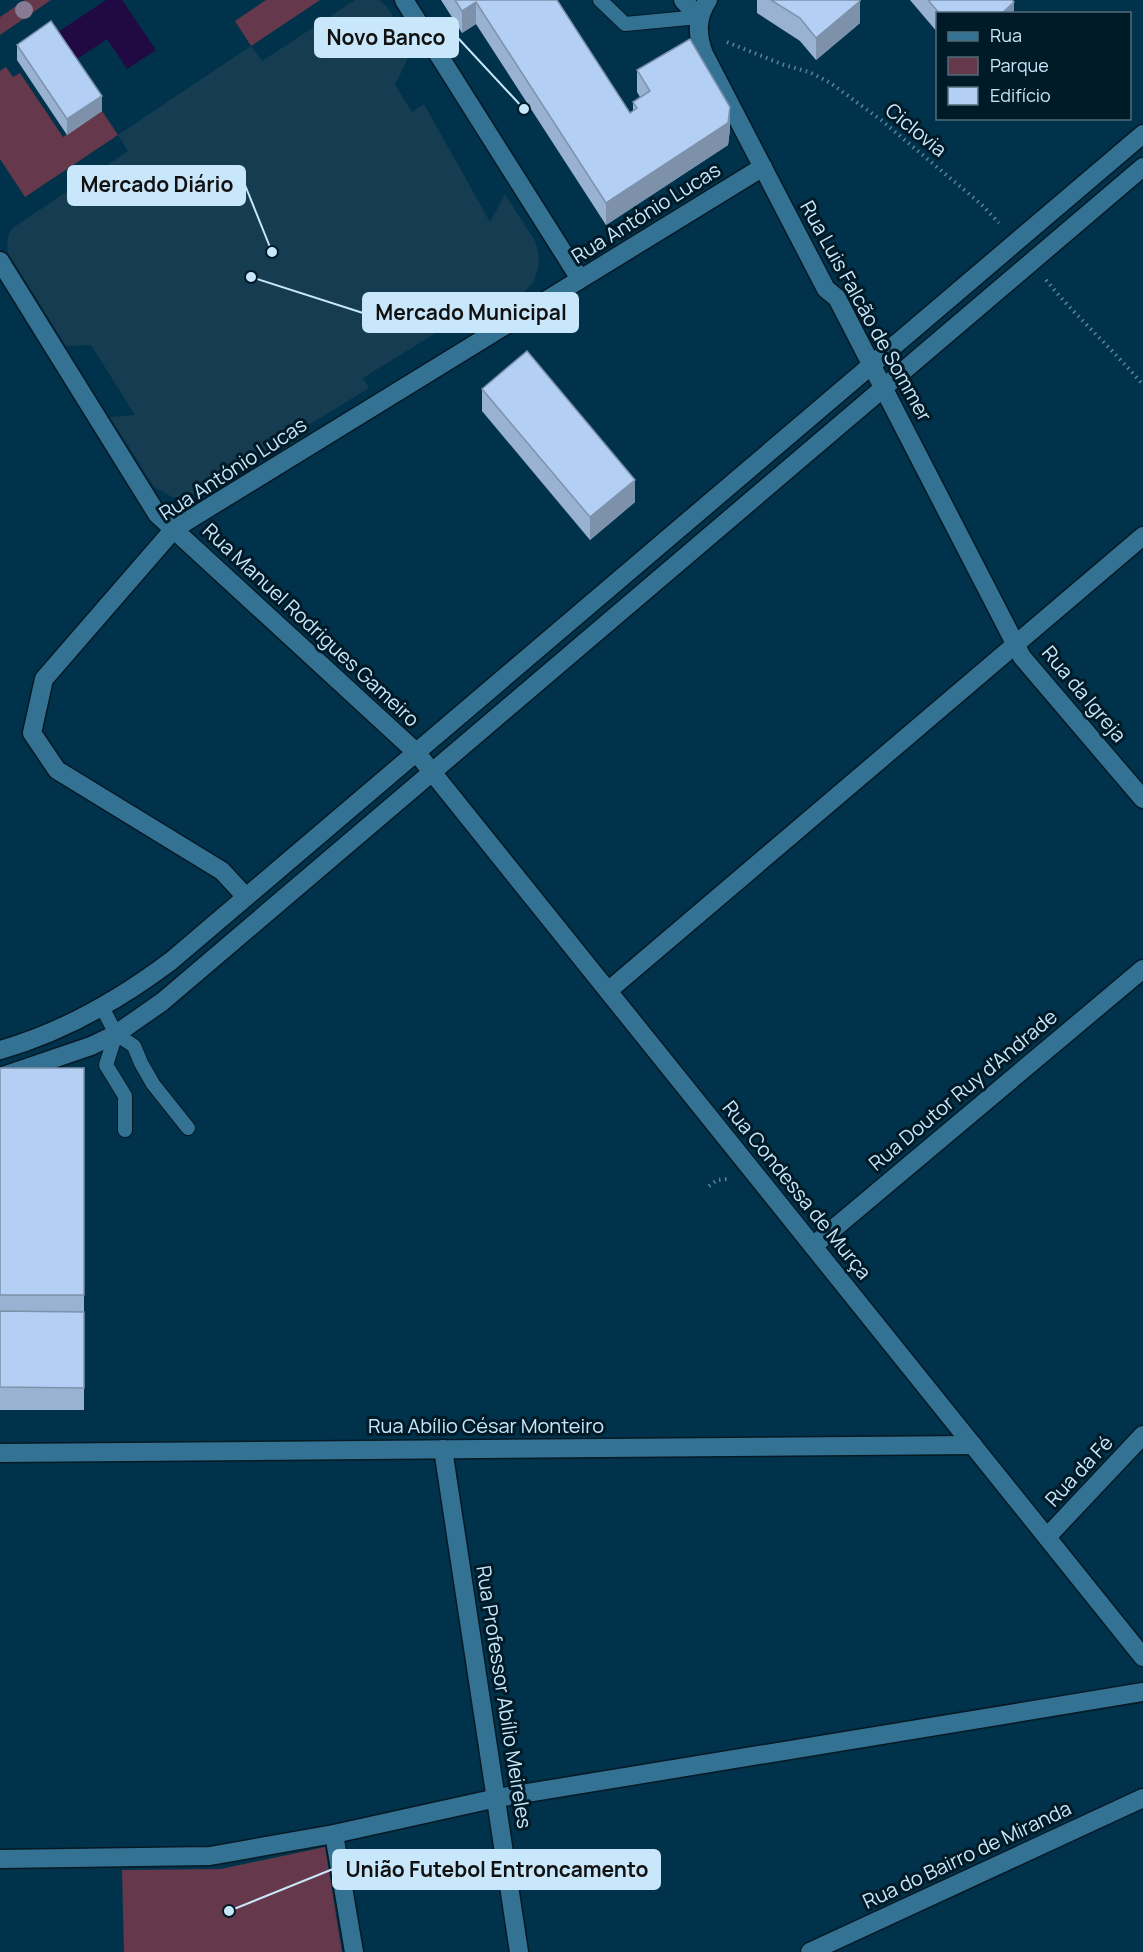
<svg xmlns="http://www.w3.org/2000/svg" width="1143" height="1952" font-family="Manrope,sans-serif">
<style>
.built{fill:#153c50}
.green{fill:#66384b}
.water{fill:#210a44}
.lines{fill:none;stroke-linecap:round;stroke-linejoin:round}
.service-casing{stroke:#061924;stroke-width:16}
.pedestrian-casing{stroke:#061924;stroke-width:21}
.minor-casing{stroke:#061924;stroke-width:21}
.tertiary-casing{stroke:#061924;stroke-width:21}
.path{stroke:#5a849a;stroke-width:4;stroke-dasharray:1.5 4.5;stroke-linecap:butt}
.service{stroke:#337293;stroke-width:14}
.pedestrian{stroke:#337293;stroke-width:18}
.minor{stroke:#337293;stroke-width:18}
.tertiary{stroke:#337293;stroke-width:18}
.tree{fill:#867b92}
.wall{fill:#9ab2d2}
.shaded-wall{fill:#7d91ab}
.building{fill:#b3cff4;stroke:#7d91ab;stroke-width:1.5}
.labels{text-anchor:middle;stroke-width:6;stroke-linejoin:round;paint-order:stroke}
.street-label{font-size:20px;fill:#c9e7fa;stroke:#011a27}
.leader{fill:none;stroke:#c9e7fa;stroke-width:2}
.callout-dot{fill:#c9e7fa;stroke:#011a27;stroke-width:2}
.callout{fill:#c9e7fa;stroke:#c9e7fa;stroke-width:2}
.callout-label{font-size:21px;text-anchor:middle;font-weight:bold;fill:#111}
</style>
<rect width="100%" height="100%" fill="#00334b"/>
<path class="built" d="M355,0H379L387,7L413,48L395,85L412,112L424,104L490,222L505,194L535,241L539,255L538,269L533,283L523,293L491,313L484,303L363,378L369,388L201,491L185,497H172L154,487L110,417L135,415L91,345L66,346L8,253L7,246L9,233L14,227L128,151L118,135L251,46L262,61Z"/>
<g class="green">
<path d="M25,0H51L0,35V17Z"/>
<path d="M266,0H320L251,46L235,21Z"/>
<path d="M6,67L13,77L20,73L63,137L102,111L118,135L25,197L0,159V71Z"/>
<path d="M325,1847L342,1952H124L122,1870L221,1869Z"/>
</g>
<path class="water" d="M106,0H122L156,50L127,69L107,39L73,62L55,34Z"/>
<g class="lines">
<g class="service-casing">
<g id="service">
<path d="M600,0L625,24L699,17"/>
<path d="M102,1007L116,1034L134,1046L141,1063L153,1084L188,1128"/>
<path d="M116,1034L106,1065L125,1096V1130"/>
</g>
</g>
<g class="pedestrian-casing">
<g id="pedestrian">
<path d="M683,0L699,17"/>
<path d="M174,529L44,679L32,733L57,770L222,871L246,897"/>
</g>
</g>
<g class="minor-casing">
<g id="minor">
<path d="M404,0L580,279"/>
<path d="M708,0C696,18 697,35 704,54L826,289L837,298L1022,657L1143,799"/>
<path d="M0,261L157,514L416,752L1143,1657"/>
<path d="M174,529L763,167"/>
<path d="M608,991L1143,536"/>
<path d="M813,1246L1143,969"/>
<path d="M443,1449L519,1952"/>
<path d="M0,1453L973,1445"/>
<path d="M1047,1537L1143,1435"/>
<path d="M334,1834L354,1952"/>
<path d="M0,1859L210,1856L334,1834L497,1798L1143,1692"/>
<path d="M810,1952L1143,1798"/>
</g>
</g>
<g class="tertiary-casing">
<g id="tertiary">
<path d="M0,1050C64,1032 119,1000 171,961L1143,134"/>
<path d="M0,1077L91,1046L116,1034L162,1002L1143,167"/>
</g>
</g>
<g class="path">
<path d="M727,42L784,65L809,72L829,82L881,120L981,204L999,223"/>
<path d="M1046,280C1076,317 1112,348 1143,385"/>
<path d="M709,1186L717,1180L727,1179"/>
</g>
<use href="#service" class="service"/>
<use href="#pedestrian" class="pedestrian"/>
<use href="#minor" class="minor"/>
<use href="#tertiary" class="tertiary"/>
</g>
<circle class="tree" cx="24" cy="10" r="9"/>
<g class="wall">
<path d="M441,0H557L630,113L633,111V102L640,97L637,92V70L730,129L728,145L606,225L476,24L462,33Z"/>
<path d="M757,0H860V23L816,60L800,41L757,13Z"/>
<path d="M910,0H1012L1014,14H938V33Z"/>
<path d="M17,45L102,111L67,135L17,60Z"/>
<path d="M482,389L635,502L590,540L482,411Z"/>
<rect x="0" y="1068" width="84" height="342"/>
</g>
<g class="shaded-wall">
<path d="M860,1V23L816,60V38Z"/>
<path d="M476,2V24L462,33V11Z"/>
<path d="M1014,2V14H1001Z"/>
<path d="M102,96V111L67,135V119Z"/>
<path d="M730,107V129L728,145L606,225V203Z"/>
<path d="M635,480V502L590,540V517Z"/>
</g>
<g class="building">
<path d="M455,0H557L630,113L637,108L633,102L650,91L637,70L690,39L730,107L728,123L606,203L476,2L462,11Z"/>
<path d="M771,0H860V1L816,38L800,18Z"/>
<path d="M928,0H1012L1014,2L1001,14H940Z"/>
<path d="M51,21L102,96L67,119L17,45Z"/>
<path d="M527,351L635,480L590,517L482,389Z"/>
<rect x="0" y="1068" width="84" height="227"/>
<path d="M0,1311L84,1312V1388L0,1387Z"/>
</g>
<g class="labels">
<g class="street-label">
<text transform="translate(916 130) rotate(39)" y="7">Ciclovia</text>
<text transform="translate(646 213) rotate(-32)" y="7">Rua António Lucas</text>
<text transform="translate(866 311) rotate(61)" y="7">Rua Luis Falcão de Sommer</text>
<text transform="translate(233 469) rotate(-33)" y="7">Rua António Lucas</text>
<text transform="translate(311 625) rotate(43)" y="7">Rua Manuel Rodrigues Gameiro</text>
<text transform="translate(1084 694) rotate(50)" y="7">Rua da Igreja</text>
<text transform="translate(963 1090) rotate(-40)" y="7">Rua Doutor Ruy d'Andrade</text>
<text transform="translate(797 1190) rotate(51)" y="7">Rua Condessa de Murça</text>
<text x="486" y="1433">Rua Abílio César Monteiro</text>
<text transform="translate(1079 1471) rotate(-47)" y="7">Rua da Fé</text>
<text transform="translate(504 1697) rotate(81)" y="7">Rua Professor Abílio Meireles</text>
<text transform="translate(967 1855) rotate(-25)" y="7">Rua do Bairro de Miranda</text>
</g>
</g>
<path class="leader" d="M524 109L458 38M272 252L245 185M251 277L363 313M229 1911L333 1869"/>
<g class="callout-dot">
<circle cx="524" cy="109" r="6"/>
<circle cx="272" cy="252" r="6"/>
<circle cx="251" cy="277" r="6"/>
<circle cx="229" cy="1911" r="6"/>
</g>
<g class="callout">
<rect x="315" y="18" width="143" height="39" rx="6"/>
<rect x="68" y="166" width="177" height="39" rx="6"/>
<rect x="363" y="293" width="215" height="39" rx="6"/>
<rect x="333" y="1850" width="327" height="39" rx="6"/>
</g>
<g class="callout-label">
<text x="386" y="45">Novo Banco</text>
<text x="157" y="192">Mercado Diário</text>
<text x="471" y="320">Mercado Municipal</text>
<text x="497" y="1877">União Futebol Entroncamento</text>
</g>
<rect x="936" y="12" width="195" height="108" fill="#011a27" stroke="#516c7b" stroke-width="1.5"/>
<rect x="948" y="32" width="30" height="9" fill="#337293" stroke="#516c7b" stroke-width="1.5"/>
<text x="990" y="42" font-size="18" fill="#c9e7fa">Rua</text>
<rect x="948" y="57" width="30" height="18" fill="#66384b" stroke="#516c7b" stroke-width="1.5"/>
<text x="990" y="72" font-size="18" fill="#c9e7fa">Parque</text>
<rect x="948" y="87" width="30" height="18" fill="#b3cff4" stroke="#516c7b" stroke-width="1.5"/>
<text x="990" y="102" font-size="18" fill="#c9e7fa">Edifício</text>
</svg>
